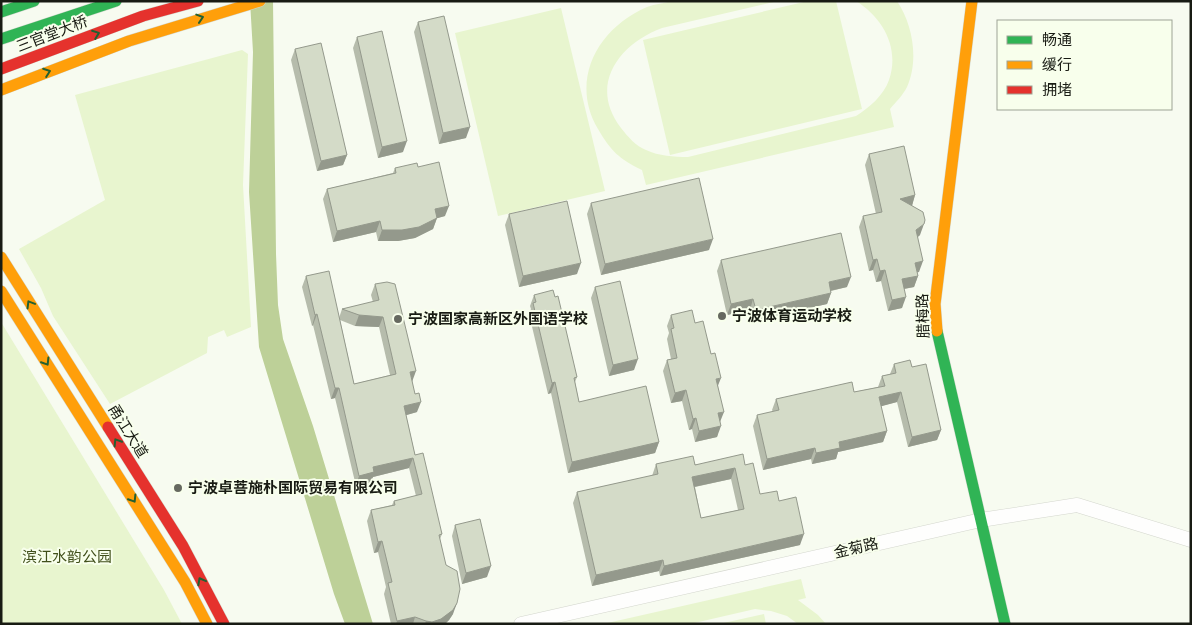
<svg xmlns="http://www.w3.org/2000/svg" width="1192" height="625" font-family="Commissioner,'Noto Sans SC',sans-serif">
<style>
.green{fill:#e8f5cf}
.water{fill:#bdd098}
.lines{fill:none;stroke-linecap:round;stroke-linejoin:round}
.street-casing{stroke:#d4d7ce;stroke-width:15}
.fast-casing{stroke:#d4d7ce;stroke-width:12}
.slow-casing{stroke:#d4d7ce;stroke-width:12}
.jam-casing{stroke:#d4d7ce;stroke-width:12}
.street{stroke:#fefefd;stroke-width:14}
.fast{stroke:#30b455;stroke-width:11}
.slow{stroke:#ff9f0a;stroke-width:11}
.jam{stroke:#e5322d;stroke-width:11}
.wall{fill:#b6bcac;fill-rule:evenodd}
.shaded-wall{fill:#94998c}
.building{fill:#d4dbc8;stroke:#94998c;fill-rule:evenodd}
.oneway{stroke:#236031}
.poi-dot{fill:#666960;stroke:#f8ffec;stroke-width:2}
.labels{text-anchor:middle;stroke-width:4;stroke-linejoin:round;paint-order:stroke}
.street-label{font-size:15px;fill:#181b13;stroke:#f8ffec}
.poi-label{font-size:15px;font-weight:bold;fill:#181b13;stroke:#f8ffec;text-anchor:start}
.park-label{font-size:15px;fill:#41501b;stroke:#f8ffec}
</style>
<rect width="100%" height="100%" fill="#f7fbf0"/>
<g class="green">
<path d="M673,1H778L662,28C619,44 588,85 621,128C628,137 636,146 646,150C659,156 674,157 688,157L856,116C869,108 884,95 889,80C900,48 883,18 856,1H897C913,25 919,60 907,87C903,95 896,102 890,109L894,127L646,185L642,170C619,159 611,151 598,129C569,80 598,28 647,7C655,4 665,3 673,1Z"/>
<path d="M808,1H836L862,109L670,155L643,40Z"/>
<path d="M561,8L605,191L498,216L455,33Z"/>
<path d="M242,50L248,54L243,185L251,327L227,337L224,330L208,337L207,353L110,404L53,316L41,288L19,249L105,200L75,95Z"/>
<path d="M1,322L164,590L182,624H1Z"/>
<path d="M801,579L806,598L798,600L818,615L826,624H798L787,616L771,611L755,609L690,624H603Z"/>
<path d="M764,614L766,624H719Z"/>
</g>
<path class="water" d="M250,1H273L276,254L278,305L283,339L313,426L373,624H345L334,594L259,347L249,192L253,52Z"/>
<g class="lines">
<g class="street-casing">
<path id="street" d="M521,624L981,520L1077,505L1191,540"/>
</g>
<g class="fast-casing">
<g id="fast">
<path d="M1,12L34,1"/>
<path d="M1,39L116,1"/>
<path d="M937,331L1005,624"/>
</g>
</g>
<g class="slow-casing">
<g id="slow">
<path d="M1,90L129,41L260,1"/>
<path d="M1,257L108,427"/>
<path d="M1,291L185,582L207,624"/>
<path d="M937,331L935,304L972,1"/>
</g>
</g>
<g class="jam-casing">
<g id="jam">
<path d="M1,69L143,16L198,1"/>
<path d="M108,427L183,546L224,624"/>
</g>
</g>
<use href="#street" class="street"/>
<use href="#fast" class="fast"/>
<use href="#slow" class="slow"/>
<use href="#jam" class="jam"/>
</g>
<g class="wall">
<path d="M418,22L466,138L439,144L414,32Z"/>
<path d="M357,37L403,152L378,158L353,48Z"/>
<path d="M295,49L347,155L343,165L317,171L291,60Z"/>
<path d="M869,154L915,195L912,205L920,235L918,237L919,272H917L918,276L914,287L904,289L902,308L888,311L881,281L876,282L873,270L869,271L859,227L863,216L876,214L865,165Z"/>
<path d="M418,167L445,216L437,218L433,229L415,238L398,241H378L376,232L333,242L323,199L327,189L393,173L395,168Z"/>
<path d="M591,203L709,250L601,275L587,214Z"/>
<path d="M509,214L577,274L519,287L505,225Z"/>
<path d="M721,260L847,287L831,291V293L827,304L752,321L750,310L727,315L717,271Z"/>
<path d="M306,276L339,318L342,309L373,302L371,295L375,284L412,381L417,412L406,415L415,455L442,534L440,539L453,614L449,620L445,624H391L384,594L386,587L378,552L374,553L367,521L371,510L392,505L394,501L416,496L409,468L373,477L370,483L356,486L335,398L331,399L313,325L312,326L302,287ZM340,320L355,326L379,327L390,375L354,384Z"/>
<path d="M595,287L634,370L609,376L591,298Z"/>
<path d="M534,295L577,377L575,382L579,402L659,442L655,453L568,473L551,393L548,394L529,314L531,309L530,306Z"/>
<path d="M671,315L695,323L718,385L720,422L717,437L695,442L692,429L689,430L682,401L671,403L663,371L667,360L671,359L667,339L669,333L667,326Z"/>
<path d="M894,364L912,367L941,430L937,440L908,447L897,402L881,406L887,431L883,442L838,452L836,459L812,464L811,459L763,470L753,426L757,415L773,412L772,410L776,399L854,392L878,387L882,376L890,374Z"/>
<path d="M656,464L745,465L760,494L779,501L800,545L660,576L659,571L592,586L573,503L577,492L652,476ZM731,479L738,510L701,518L695,487Z"/>
<path d="M455,525L487,577L462,584L452,536Z"/>
</g>
<g class="shaded-wall">
<path d="M470,127L466,138L439,144L443,133Z"/>
<path d="M407,141L403,152L378,158L382,147Z"/>
<path d="M347,155L343,165L317,171L321,161Z"/>
<path d="M915,195L912,206L900,199Z"/>
<path d="M449,206L445,216L431,220L435,209Z"/>
<path d="M437,218L433,229L415,238L398,241H378L382,230Z"/>
<path d="M380,221L376,232L333,242L337,231Z"/>
<path d="M924,224L920,235L912,241L916,230Z"/>
<path d="M713,239L709,250L601,275L605,264Z"/>
<path d="M877,259L873,270L869,271L873,260Z"/>
<path d="M923,261L919,272L911,274L915,263Z"/>
<path d="M581,263L577,274L519,287L523,276Z"/>
<path d="M885,270L881,281L876,282L880,271Z"/>
<path d="M918,276L914,287L898,290L902,279Z"/>
<path d="M851,277L847,287L825,292L829,282Z"/>
<path d="M831,293L827,304L752,321L756,310Z"/>
<path d="M906,297L902,308L888,311L892,300Z"/>
<path d="M753,299L750,310L727,315L731,304Z"/>
<path d="M317,314L313,325L312,326L315,315Z"/>
<path d="M359,315L383,317L379,327L355,326Z"/>
<path d="M638,359L634,370L609,376L613,365Z"/>
<path d="M416,371L412,382L410,372Z"/>
<path d="M721,378L717,388L716,379Z"/>
<path d="M555,382L551,393L548,394L552,383Z"/>
<path d="M335,388H339L335,398L331,399Z"/>
<path d="M686,390L682,401L671,403L675,393Z"/>
<path d="M901,392L897,402L875,408L879,397Z"/>
<path d="M421,402L417,412L400,417L404,406Z"/>
<path d="M724,412L720,422L714,424L718,413Z"/>
<path d="M696,418L692,429L689,430L693,419Z"/>
<path d="M721,426L717,437L695,442L699,431Z"/>
<path d="M941,430L937,440L908,447L912,437Z"/>
<path d="M887,431L883,442L838,452L836,459L812,464L816,453L839,442Z"/>
<path d="M659,442L655,453L568,473L572,462Z"/>
<path d="M815,448L811,459L763,470L767,459Z"/>
<path d="M413,458L409,468L373,477L370,483L356,486L359,476L373,467Z"/>
<path d="M735,468L731,479L689,488L692,477Z"/>
<path d="M804,534L800,545L660,576L664,566Z"/>
<path d="M382,541L378,552L374,553L378,542Z"/>
<path d="M663,560L659,571L592,586L596,575Z"/>
<path d="M491,566L487,577L462,584L466,573Z"/>
<path d="M457,603L453,614L449,620L445,624H425L426,621Z"/>
<path d="M415,617L413,624H396L397,621Z"/>
</g>
<g class="building">
<path d="M444,16L470,127L443,133L418,22Z"/>
<path d="M382,31L407,141L382,147L357,37Z"/>
<path d="M321,43L347,155L321,161L295,49Z"/>
<path d="M904,146L915,195L900,199L923,212L925,220L924,224L916,230L923,261L915,263L918,276L902,279L906,297L892,300L885,270L880,271L877,259L873,260L863,216L882,212L869,154Z"/>
<path d="M439,162L449,206L435,209L437,218L419,227L402,230H382L380,221L337,231L327,189L396,173L395,168L417,163L418,167Z"/>
<path d="M699,178L713,239L605,264L591,203Z"/>
<path d="M567,201L581,263L523,276L509,214Z"/>
<path d="M841,233L851,277L829,282L831,293L756,310L753,299L731,304L721,260Z"/>
<path d="M329,271L354,384L396,374L383,317L359,315L342,309L379,300L375,284L387,282L395,284L416,371L410,372L415,394L419,393L421,402L404,406L415,455L423,453L442,534L439,535L446,565L457,571L460,589L457,603L453,610L441,619L432,622L426,621L415,617L397,621L388,583L392,582L382,541L378,542L371,510L395,505L394,501L422,494L413,458L373,467L374,472L359,476L339,388H335L317,314L315,315L306,276Z"/>
<path d="M620,281L638,359L613,365L595,287Z"/>
<path d="M553,290L555,297L558,296L577,377L574,378L579,402L646,386L659,442L572,462L555,382L552,383L533,303L536,302L534,295Z"/>
<path d="M692,310L695,323L703,321L711,354L715,353L721,378L716,379L724,412L718,413L721,426L699,431L696,418L693,419L686,390L675,393L667,360L677,358L671,329L674,328L671,315Z"/>
<path d="M910,360L912,367L926,364L941,430L912,437L901,392L879,397L887,431L839,442L840,448L816,453L815,448L767,459L757,415L779,410L776,399L852,382L854,392L885,386L882,376L896,373L894,364Z"/>
<path d="M743,454L745,465L753,463L760,494L777,491L779,501L796,497L804,534L664,566L663,560L596,575L577,492L658,474L656,464L693,456L695,465ZM735,468L744,509L701,518L692,477Z"/>
<path d="M480,519L491,566L466,573L455,525Z"/>
</g>
<defs><path id="oneway-chevron" d="M-2-3.5L2.5 0L-2 3.5" fill="none" stroke-width="1.6" stroke-linecap="round" stroke-linejoin="round" transform="scale(1.25)"/></defs>
<g class="oneway">
<use href="#oneway-chevron" transform="translate(200 18) rotate(-18)"/>
<use href="#oneway-chevron" transform="translate(96 34) rotate(-21)"/>
<use href="#oneway-chevron" transform="translate(47 72) rotate(-20)"/>
<use href="#oneway-chevron" transform="translate(30 304) rotate(-121)"/>
<use href="#oneway-chevron" transform="translate(46 362) rotate(58)"/>
<use href="#oneway-chevron" transform="translate(117 442) rotate(-122)"/>
<use href="#oneway-chevron" transform="translate(133 499) rotate(58)"/>
<use href="#oneway-chevron" transform="translate(201 581) rotate(-118)"/>
</g>
<g class="poi-dot">
<circle cx="722" cy="316" r="5"/>
<circle cx="398" cy="319" r="5"/>
<circle cx="178" cy="488" r="5"/>
</g>
<g class="labels">
<g class="street-label">
<text transform="translate(52 34) rotate(-21)" y="5">三官堂大桥</text>
<text transform="translate(923 316) rotate(-92)" y="5">腊梅路</text>
<text transform="translate(128 431) rotate(58)" y="5">甬江大道</text>
<text transform="translate(856 548) rotate(-13)" y="5">金菊路</text>
</g>
<g class="poi-label">
<text x="732" y="321">宁波体育运动学校</text>
<text x="408" y="324">宁波国家高新区外国语学校</text>
<text x="188" y="493">宁波卓菩施朴国际贸易有限公司</text>
</g>
<g class="park-label">
<text x="67" y="562">滨江水韵公园</text>
</g>
</g>
<rect width="1192" height="625" fill="none" stroke="#181b13" stroke-width="5"/>
<rect x="997" y="20" width="175" height="90" fill="#f8ffec" stroke="#9ea495"/>
<rect x="1007" y="36" width="25" height="8" fill="#30b455" stroke="#9ea495"/>
<text x="1042" y="45" font-size="15" fill="#181b13">畅通</text>
<rect x="1007" y="61" width="25" height="8" fill="#ff9f0a" stroke="#9ea495"/>
<text x="1042" y="70" font-size="15" fill="#181b13">缓行</text>
<rect x="1007" y="86" width="25" height="8" fill="#e5322d" stroke="#9ea495"/>
<text x="1042" y="95" font-size="15" fill="#181b13">拥堵</text>
</svg>
